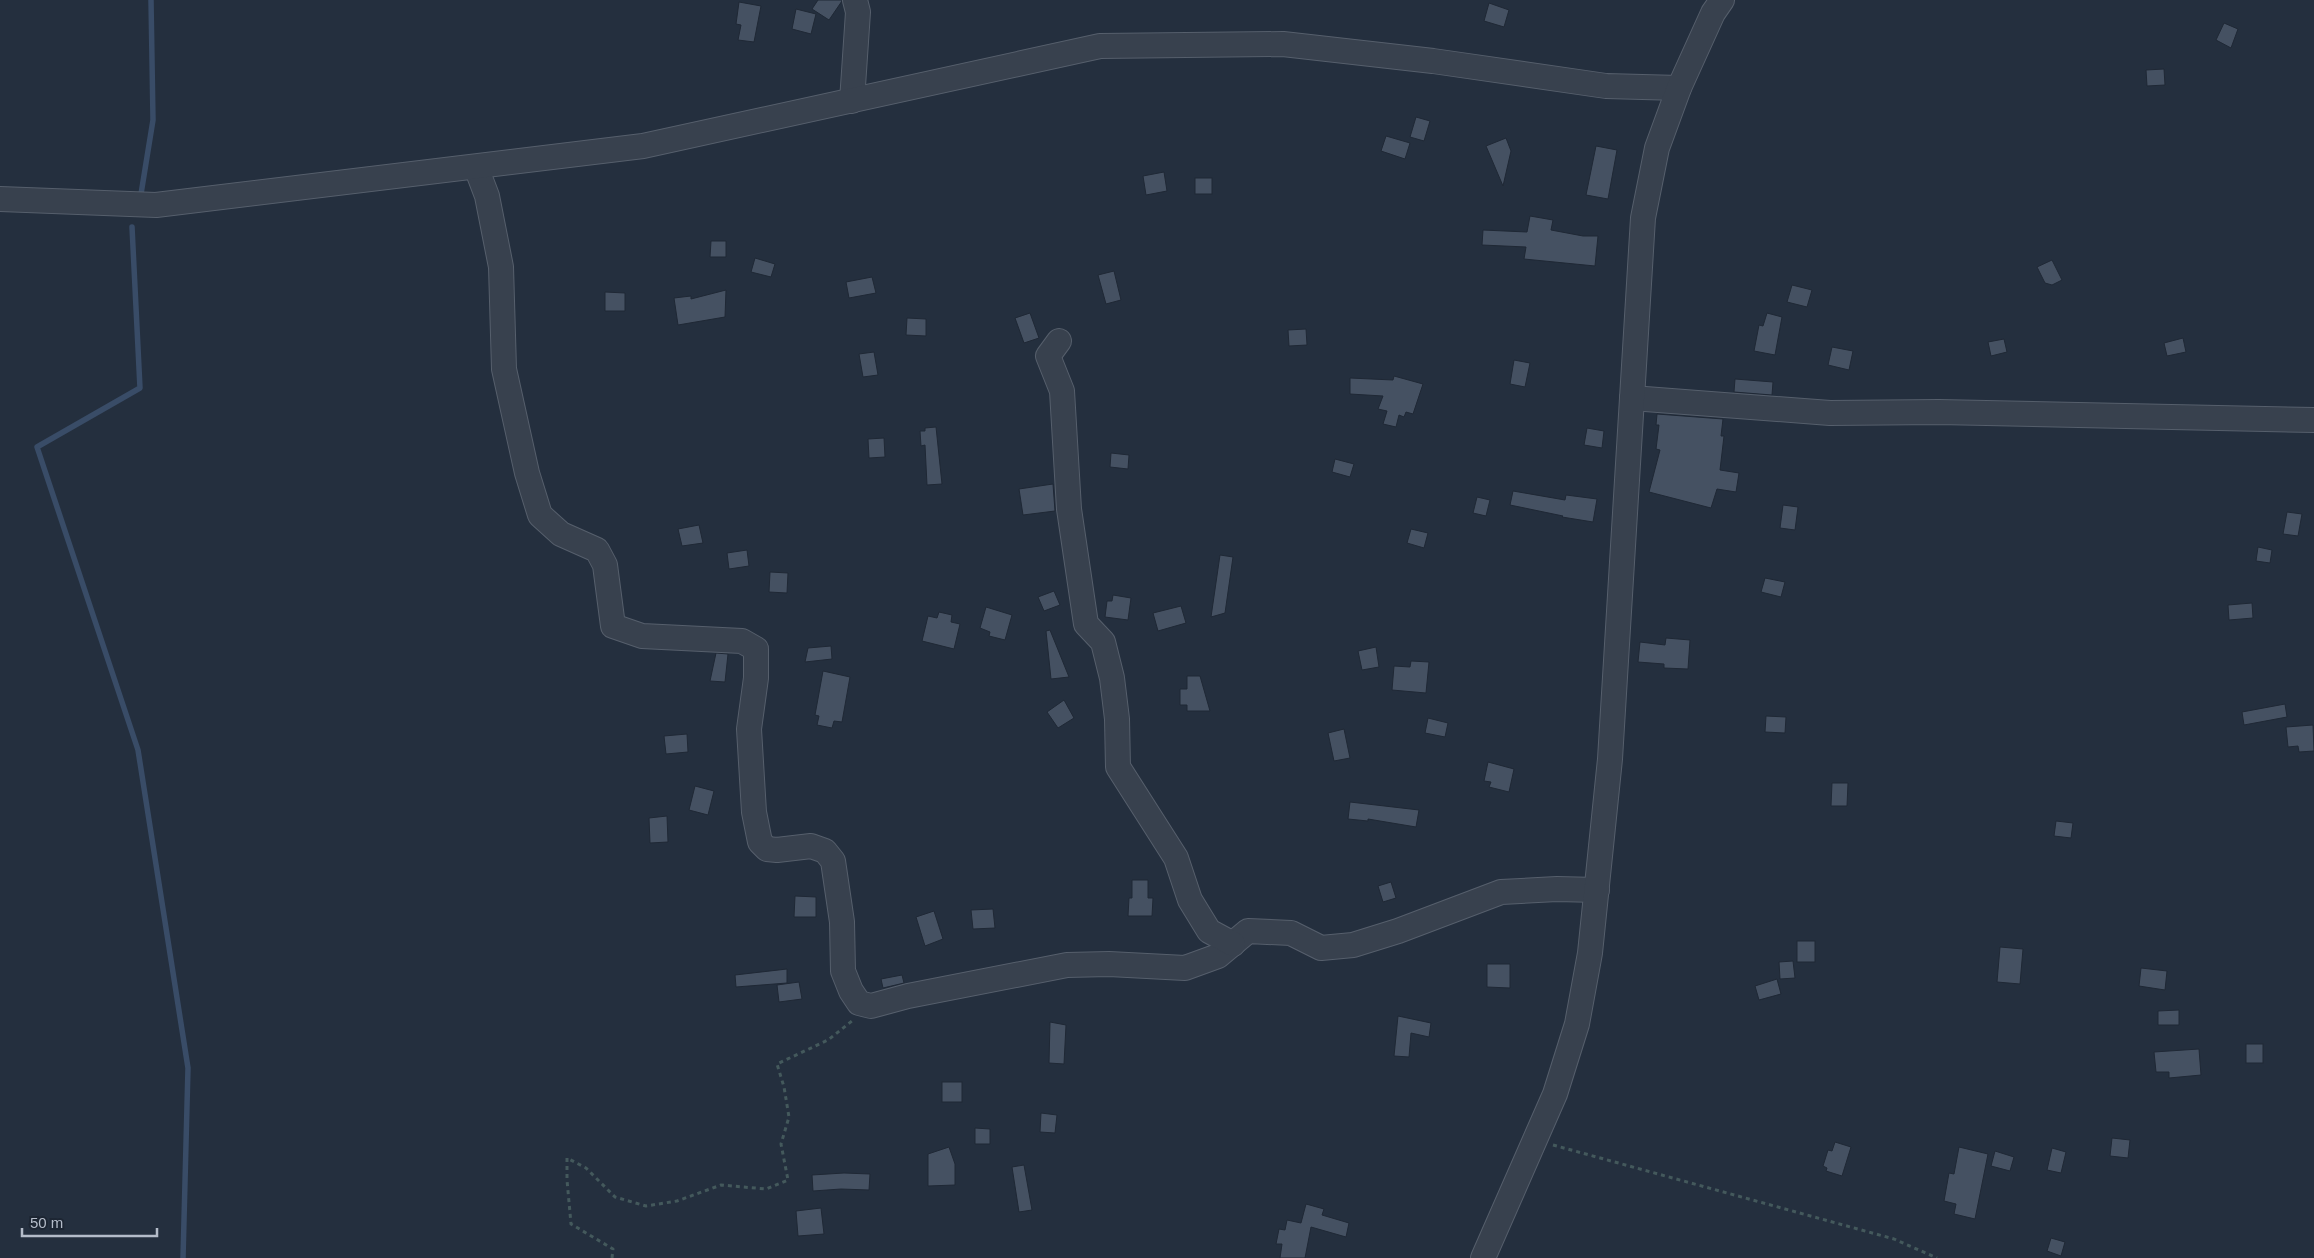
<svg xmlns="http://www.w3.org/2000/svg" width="2314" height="1258" font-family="Arial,sans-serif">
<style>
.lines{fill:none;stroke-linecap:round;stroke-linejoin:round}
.stream{stroke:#394c67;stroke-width:5.5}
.building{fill:#455162;stroke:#1f2835}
.minor-casing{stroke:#565f6c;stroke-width:26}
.path{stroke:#44595c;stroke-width:3;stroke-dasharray:4 4;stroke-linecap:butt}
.minor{stroke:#38414e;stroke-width:24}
</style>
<rect width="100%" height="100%" fill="#242f3e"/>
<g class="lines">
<g class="stream">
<path d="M141,194L153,120L151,0"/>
<path d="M132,227L140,388L37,447L138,750L188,1068L183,1258"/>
</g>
</g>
<g class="building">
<path d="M818,0H842V1L829,20L812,9Z"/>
<path d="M739,2L761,6L754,42L738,40L741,25L736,24Z"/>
<path d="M1489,3L1509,10L1504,27L1484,21Z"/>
<path d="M796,9L816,14L811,34L792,29Z"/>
<path d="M2224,23L2238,29L2231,48L2216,40Z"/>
<path d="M2164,69L2165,85L2147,86L2146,70Z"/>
<path d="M1416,117L1430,121L1424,141L1410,137Z"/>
<path d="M1386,136L1410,143L1405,159L1381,151Z"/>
<path d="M1506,138L1511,151L1503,186L1486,146Z"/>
<path d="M1596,146L1617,150L1608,199L1586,195Z"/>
<path d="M1164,172L1167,191L1146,195L1143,176Z"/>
<rect x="1195" y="178" width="17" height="16"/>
<path d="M1530,216L1553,220L1551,230L1583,236H1598L1595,266L1524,259L1526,247L1482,245L1483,230L1527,232Z"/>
<path d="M711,241H726V257H710Z"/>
<path d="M755,258L775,264L771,277L751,272Z"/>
<path d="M2052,260L2062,280L2052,285L2045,283L2037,267Z"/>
<path d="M1114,271L1121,300L1106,304L1098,275Z"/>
<path d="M872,277L876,293L849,298L846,282Z"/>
<path d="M1792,285L1812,290L1807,307L1787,302Z"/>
<path d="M726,290L725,317L678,325L674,298L691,296V299Z"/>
<path d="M605,292L625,293V311H605Z"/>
<path d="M1030,313L1039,338L1024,343L1015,318Z"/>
<path d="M1767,313L1782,317L1775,355L1754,351L1759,325L1763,326Z"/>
<path d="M907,318L926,319V336L906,335Z"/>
<path d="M1306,329L1307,345L1289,346L1288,330Z"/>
<path d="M2183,338L2186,352L2167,356L2164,343Z"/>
<path d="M2004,339L2007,352L1991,356L1988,342Z"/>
<path d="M1832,347L1853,351L1849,370L1828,365Z"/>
<path d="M874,352L878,375L863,377L859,354Z"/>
<path d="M1514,360L1530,363L1525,387L1510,384Z"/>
<path d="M1394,376L1423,384L1413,414L1406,412L1404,417L1399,415L1396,427L1383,424L1387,411L1378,409L1383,396L1350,394V378L1393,380Z"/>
<path d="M1735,379L1773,382L1772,395L1734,392Z"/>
<path d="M1657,414L1723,419L1721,436H1724L1720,470L1739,473L1736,492L1717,489L1711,508L1649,492L1660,450L1656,449L1659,425H1656Z"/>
<path d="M936,427L942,484L927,485L925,445L921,446L920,431H925V428Z"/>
<path d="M1587,428L1604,431L1602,448L1584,445Z"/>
<path d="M884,438L885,457L869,458L868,439Z"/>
<path d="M1111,453L1129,455L1128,469L1110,467Z"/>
<path d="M1335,459L1354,464L1350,477L1332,472Z"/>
<path d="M1053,484L1055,511L1023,515L1019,489Z"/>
<path d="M1513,491L1565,500L1566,495L1597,499L1593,522L1562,517L1563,516L1510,505Z"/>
<path d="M1477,497L1490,500L1486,516L1473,513Z"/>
<path d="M1783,505L1798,507L1795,530L1780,528Z"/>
<path d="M2287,512L2302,514L2298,536L2283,534Z"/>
<path d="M699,525L703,543L682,546L678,529Z"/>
<path d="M1411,529L1428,533L1424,548L1407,543Z"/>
<path d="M2258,547L2272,550L2270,563L2256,561Z"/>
<path d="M747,550L749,566L729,569L727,553Z"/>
<path d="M1220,555L1233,557L1225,613L1211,617Z"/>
<path d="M770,572L788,573L787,593L769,592Z"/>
<path d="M1765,578L1785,582L1781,597L1761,592Z"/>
<path d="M1054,591L1060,605L1044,611L1038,597Z"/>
<path d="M1113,595L1131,598L1128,620L1105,617L1107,601H1112Z"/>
<path d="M2252,603L2253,618L2229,620L2228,605Z"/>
<path d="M1181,606L1186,623L1158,631L1153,613Z"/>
<path d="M986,607L1012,615L1005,640L989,636L990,632L980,628Z"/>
<path d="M939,612L952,615L951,622L960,624L954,649L922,641L928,616L937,618Z"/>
<path d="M1050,630L1069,677L1051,679L1046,631Z"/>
<path d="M1666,638L1690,640L1688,669L1664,668V664L1638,662L1640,642L1665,645Z"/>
<path d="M831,646L832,659L805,662L808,648Z"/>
<path d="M1376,647L1379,667L1362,670L1358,651Z"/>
<path d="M716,653L728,654L725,682L710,681Z"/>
<path d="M1411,661L1429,662L1426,693L1392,690L1394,666L1410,667Z"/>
<path d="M823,671L850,677L842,722L834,721L832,728L817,725L819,716L815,715Z"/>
<path d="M1187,676H1200L1210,711H1187V705H1180V689H1187Z"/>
<path d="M1064,700L1074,718L1058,728L1047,712Z"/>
<path d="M2285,704L2287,717L2244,725L2242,712Z"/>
<path d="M1766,716L1786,717L1785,733L1765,732Z"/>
<path d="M1428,718L1448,723L1445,737L1425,733Z"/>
<path d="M2313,725L2314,751L2299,752L2298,746L2288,747L2286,727Z"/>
<path d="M1344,729L1350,758L1334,761L1328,733Z"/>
<path d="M687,734L688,752L666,754L664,736Z"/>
<path d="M1488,762L1514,769L1509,792L1489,787L1491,782L1484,781Z"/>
<path d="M1832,783H1848L1847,806H1831Z"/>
<path d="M695,786L714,791L708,815L689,810Z"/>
<path d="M1350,802L1419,810L1416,827L1368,819V821L1348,819Z"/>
<path d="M667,816L668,842L650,843L649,818Z"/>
<path d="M2056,821L2073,823L2071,838L2054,836Z"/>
<path d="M1132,880H1148V898H1153L1152,916H1128L1129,898H1132Z"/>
<path d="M1391,882L1396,898L1383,902L1378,886Z"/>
<path d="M795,896L816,897V917H794Z"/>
<path d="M993,909L995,928L973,929L971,910Z"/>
<path d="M934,911L943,939L925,946L916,917Z"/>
<rect x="1797" y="941" width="18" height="21"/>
<path d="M2000,947L2023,949L2020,984L1997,982Z"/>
<path d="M1793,961L1795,978L1780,979L1779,962Z"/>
<path d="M1487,964H1510V988L1487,987Z"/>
<path d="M2141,968L2167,971L2165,990L2139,986Z"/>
<path d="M787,969V983L736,987L735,975Z"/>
<path d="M902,975L904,983L883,988L881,979Z"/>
<path d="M1777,979L1781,994L1759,1000L1755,986Z"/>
<path d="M799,982L802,999L779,1002L777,985Z"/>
<path d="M2179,1010V1025H2158V1011Z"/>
<path d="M1398,1016L1431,1023L1429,1037L1411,1033L1409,1057L1394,1056Z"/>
<path d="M1050,1022L1066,1025L1064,1064L1049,1063Z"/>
<rect x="2246" y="1044" width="17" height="19"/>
<path d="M2199,1049L2201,1075L2169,1078V1072H2156L2154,1052Z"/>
<rect x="942" y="1082" width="20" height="20"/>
<path d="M1041,1113L1057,1115L1055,1133L1040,1132Z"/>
<path d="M975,1128L990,1129V1144H975Z"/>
<path d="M2112,1138L2130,1140L2128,1158L2110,1156Z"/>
<path d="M1835,1142L1851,1147L1842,1176L1826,1171L1827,1168L1823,1166L1828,1150L1832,1151Z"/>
<path d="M949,1147L955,1164V1185L928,1186V1154Z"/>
<path d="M1959,1147L1988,1154L1975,1219L1954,1214L1956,1204L1944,1201L1949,1173L1954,1174Z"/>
<path d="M2052,1148L2066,1152L2061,1173L2047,1170Z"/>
<path d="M1995,1151L2014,1157L2010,1171L1991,1166Z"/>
<path d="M1024,1165L1032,1210L1019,1212L1012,1167Z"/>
<path d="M844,1173L870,1174L869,1190L841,1189L813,1191L812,1175Z"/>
<path d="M1306,1204L1324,1209L1322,1215L1349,1223L1346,1237L1311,1227L1305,1258H1280L1282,1244H1276L1279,1229L1285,1230L1287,1220L1301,1223Z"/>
<path d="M821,1208L824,1234L798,1236L796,1211Z"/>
<path d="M2051,1238L2065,1242L2061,1256L2047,1251Z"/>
</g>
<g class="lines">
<g class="minor-casing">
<g id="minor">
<path d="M852,101L858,12L855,0"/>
<path d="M476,167L487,196L501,267L504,369L527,473L540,515L561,534L597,550L605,565L613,626L642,636L742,641L756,649V678L749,729L754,812L760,842L767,849L777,850L811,846L825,851L833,861L842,922L843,971L851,991L859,1003L871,1006L908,996L1067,965L1109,964L1185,968L1218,956L1248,931L1291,933L1321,948L1353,945L1398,931L1501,892L1557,889L1597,890"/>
<path d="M0,199L156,205L643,146L1100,46L1283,44L1433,61L1606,86L1679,88"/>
<path d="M1059,341L1048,356L1062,391L1069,509L1086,624L1103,642L1112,678L1117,719L1118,767L1176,858L1190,900L1209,931L1233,944"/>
<path d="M1632,398L1830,413L1939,412L2314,420"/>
<path d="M1483,1258L1555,1094L1577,1024L1590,953L1610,759L1643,218L1657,148L1679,88L1713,13L1722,0"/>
</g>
</g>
<g class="path">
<path d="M1553,1145L1894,1239L1937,1258"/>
<path d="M612,1258L613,1249L571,1224L567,1180V1158L586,1168L615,1197L646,1206L677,1201L721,1185L766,1189L788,1180L781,1144L789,1117L784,1087L777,1064L828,1040L852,1021"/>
</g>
<use href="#minor" class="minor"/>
</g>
<path d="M22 1228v8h135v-8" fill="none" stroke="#b4bcc9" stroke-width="2.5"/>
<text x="30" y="1228" font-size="15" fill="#b4bcc9" stroke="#1d2633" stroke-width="4" paint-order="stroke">50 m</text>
</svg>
